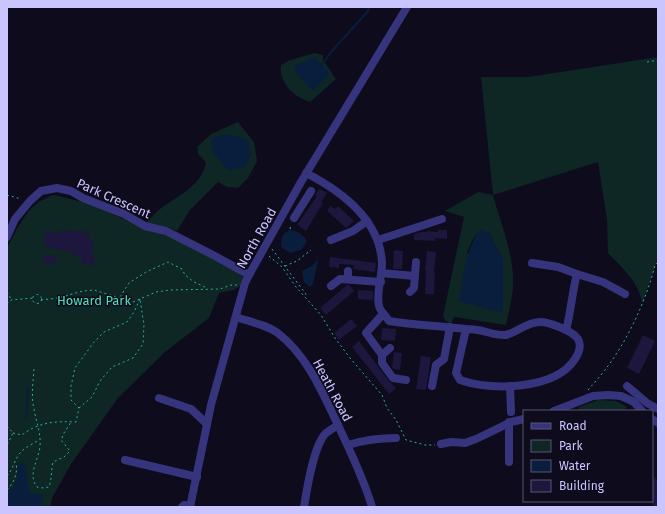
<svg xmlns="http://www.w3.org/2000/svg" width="665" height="514" font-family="'Fira Sans',sans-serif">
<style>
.green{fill:#0e2624;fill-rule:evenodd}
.water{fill:#091e3c}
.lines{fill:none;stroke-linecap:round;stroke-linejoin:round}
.stream{stroke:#091e3c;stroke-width:2}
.building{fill:#1d163d}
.path{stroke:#2aafa3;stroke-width:1;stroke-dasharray:2 3;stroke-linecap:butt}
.minor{stroke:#35347c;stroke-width:8}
.labels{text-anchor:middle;stroke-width:3;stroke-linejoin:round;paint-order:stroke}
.street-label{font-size:13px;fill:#cac5ff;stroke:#0d0b1c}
.park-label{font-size:13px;fill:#50e0b8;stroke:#0d0b1c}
</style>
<rect width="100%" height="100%" fill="#0d0b1c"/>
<g class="green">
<path d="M315,53L323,55V60L336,79L310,102C294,97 279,84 281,65L290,60Z"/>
<path d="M658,57V258L642,304C640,283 622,268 608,253L607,220L598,162L493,195C500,221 513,252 513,279C514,294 509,310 506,325L454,317L451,324L446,321L443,316L464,217L445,211L478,192L493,195L481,77H528ZM480,231L489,233L503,260L467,253L473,239Z"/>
<path d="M238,122L254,142L257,161L248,178L238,188L227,187L218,182L190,210L177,231L167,227L146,223C151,218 155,213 160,209C177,196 202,186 206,162L198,154L197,147L211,134Z"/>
<path d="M54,195L87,203L133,223L184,242L228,265L248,281L234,290L219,293L209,318L165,352L118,398L71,464L52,498L50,507H7V248C19,226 28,202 54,195Z"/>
<path d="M598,400L616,401L627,407L624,411H579V407Z"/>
</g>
<g class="water">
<path d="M315,57L329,72L328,76L313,91L296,73L295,66Z"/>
<path d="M228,134L248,140L251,154L245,167L228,170L212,151L211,138Z"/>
<path d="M290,230C297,231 305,235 307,242L301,250L290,253L281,247C281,239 282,233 290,230Z"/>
<path d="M480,230L489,233L503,260V313L459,301C464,276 464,252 480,230Z"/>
<path d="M317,260L318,261L313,284L310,287L304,282L302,271L312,266Z"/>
<path d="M19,463L25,464L29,490L31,493L43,495L41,507H7V490C17,488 18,472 19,463Z"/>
</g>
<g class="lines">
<g class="stream">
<path d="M322,64L332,51L368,11L369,7"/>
<path d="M26,418L28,388"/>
</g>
</g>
<g class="building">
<path d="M319,189L327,193L321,202L323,203L306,231L297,225L317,196L315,195Z"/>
<path d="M330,206L335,209L338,206L354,221L346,228L327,211Z"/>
<path d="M45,230L56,233H60L61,230L89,232V239L94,242L91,257L94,256V265L81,264V254L74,257V253L69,251H64L44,246Z"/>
<path d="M438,230H447V239L435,238V241L414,240V234L421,232H427V231L438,232Z"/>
<path d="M394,250L403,251L402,269H393Z"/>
<path d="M427,251L436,252L434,273H435L434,294H425L426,270H425Z"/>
<path d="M43,255L57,256V263H43Z"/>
<path d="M330,257L376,263L375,272L353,269L354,265L339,264V268L329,267Z"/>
<path d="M347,285H349L354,291L326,315L320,308Z"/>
<path d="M358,290L373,291V300L358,299Z"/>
<path d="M351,319L357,326L339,340L334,333Z"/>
<path d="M382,328L396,329L395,341L381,340Z"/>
<path d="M643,335L655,341L639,374L627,368Z"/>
<path d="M359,341L389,381L396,388L389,394L352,347Z"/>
<path d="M394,352L402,353L400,370L394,369L392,367Z"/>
<path d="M421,356L431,357L426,390L416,389Z"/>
<path d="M652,475L658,481V507H655L652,504Z"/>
</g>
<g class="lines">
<g class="path">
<path d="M647,62L658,60"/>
<path d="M7,195L21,199"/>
<path d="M290,229L291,224"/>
<path d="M272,249L308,297"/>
<path d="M269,256L282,267L296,287L321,315L335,338L350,358L382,395L387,408L396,420L406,440L425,445H435"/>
<path d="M285,266L297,261L311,250"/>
<path d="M7,292L11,299"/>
<circle cx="37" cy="299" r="4.5"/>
<path d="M120,297L129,283L146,272L168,262L182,269L185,275L194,282L207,288"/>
<path d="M41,300L58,298L83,291L94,290L133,302L156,292L170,290L220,289L231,285H237"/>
<path d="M7,304L11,300L33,298"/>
<path d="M34,369C33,383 31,396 34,409C36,422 41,432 40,446C39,460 27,474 37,487L43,488L49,487C52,478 51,471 53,462L64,457L70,451L61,440L64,433L71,422"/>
<path d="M588,390C593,384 599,378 604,371C626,344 647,299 655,265L658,262"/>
<path d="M79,408L92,397L100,381L112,367L133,358L143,344L144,325L140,299"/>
<path d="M7,426L13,433L7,445"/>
<path d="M13,433L22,435C39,422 55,421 76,422L79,408L71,400V386L75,368L94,342L104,332L127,322L134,312L140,299"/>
<path d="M7,476C13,469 15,459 20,453C25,447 33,444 39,440"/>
<path d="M7,490C14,483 18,473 16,463"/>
</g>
<g class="minor">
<path d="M306,173C341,191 380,220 382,263C382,277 376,292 379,306C380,311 386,316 389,321C414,325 440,326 465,329C469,329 473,329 477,330C487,331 495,336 506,335C518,332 527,322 540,322C549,322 573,331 578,339C582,346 579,353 575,359C555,390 491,391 460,380L456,373L466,329"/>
<path d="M294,218L311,191"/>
<path d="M7,237L15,219L30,201L41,191L57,188L71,191L83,198L124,214L145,226L166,231L215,256L249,275"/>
<path d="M331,240L353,231L367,221"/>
<path d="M378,240L442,219"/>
<path d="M532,263L558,267L577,274C572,292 571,312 566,330"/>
<path d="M381,273L415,276"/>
<path d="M577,274L603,282L625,294"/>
<path d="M348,279V271"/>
<path d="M331,286L340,279L381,282"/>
<path d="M410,292L414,288L416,262"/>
<path d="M383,314L366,333L382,355V363L393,378L406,380"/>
<path d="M236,317C250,322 268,325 279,334C308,357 322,392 338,425C350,451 364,479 372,507"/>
<path d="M382,355L390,348"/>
<path d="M432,386L436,365L444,359L450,327"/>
<path d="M510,386L511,412"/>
<path d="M627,386L647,403L658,409"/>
<path d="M159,398L191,409L207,424"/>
<path d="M554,411L593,396L608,395L621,396L634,402L642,411"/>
<path d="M652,419L658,423"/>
<path d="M441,444L451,442L465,443L476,439L511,422L524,419"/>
<path d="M348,445C364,440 379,438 396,438"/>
<path d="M125,460L197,477"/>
<path d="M509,462V422"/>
<path d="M182,507L184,505L190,506"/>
<path d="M190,507L211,405L245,283L249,275L301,182L407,7"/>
<path d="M304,507C307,489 313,448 325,434C328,431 334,428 338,425"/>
</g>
</g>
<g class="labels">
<g class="street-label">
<text transform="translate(114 198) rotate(24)" y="5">Park Crescent</text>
<text transform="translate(256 238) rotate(-61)" y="5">North Road</text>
<text transform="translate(333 390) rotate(62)" y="5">Heath Road</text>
</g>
<g class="park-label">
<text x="94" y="305">Howard Park</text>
</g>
</g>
<rect width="665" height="514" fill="none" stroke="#cac5ff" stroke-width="16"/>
<rect x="523" y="410" width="130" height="92" fill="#0d0b1c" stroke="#595577"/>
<rect x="531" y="423" width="20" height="6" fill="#35347c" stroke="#595577"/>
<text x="559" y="430" font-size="12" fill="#cac5ff">Road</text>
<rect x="531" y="440" width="20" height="12" fill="#0e2624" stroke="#595577"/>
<text x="559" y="450" font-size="12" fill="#cac5ff">Park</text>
<rect x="531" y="460" width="20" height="12" fill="#091e3c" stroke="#595577"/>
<text x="559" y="470" font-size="12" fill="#cac5ff">Water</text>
<rect x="531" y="480" width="20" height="12" fill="#1d163d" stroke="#595577"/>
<text x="559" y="490" font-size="12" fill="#cac5ff">Building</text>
</svg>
